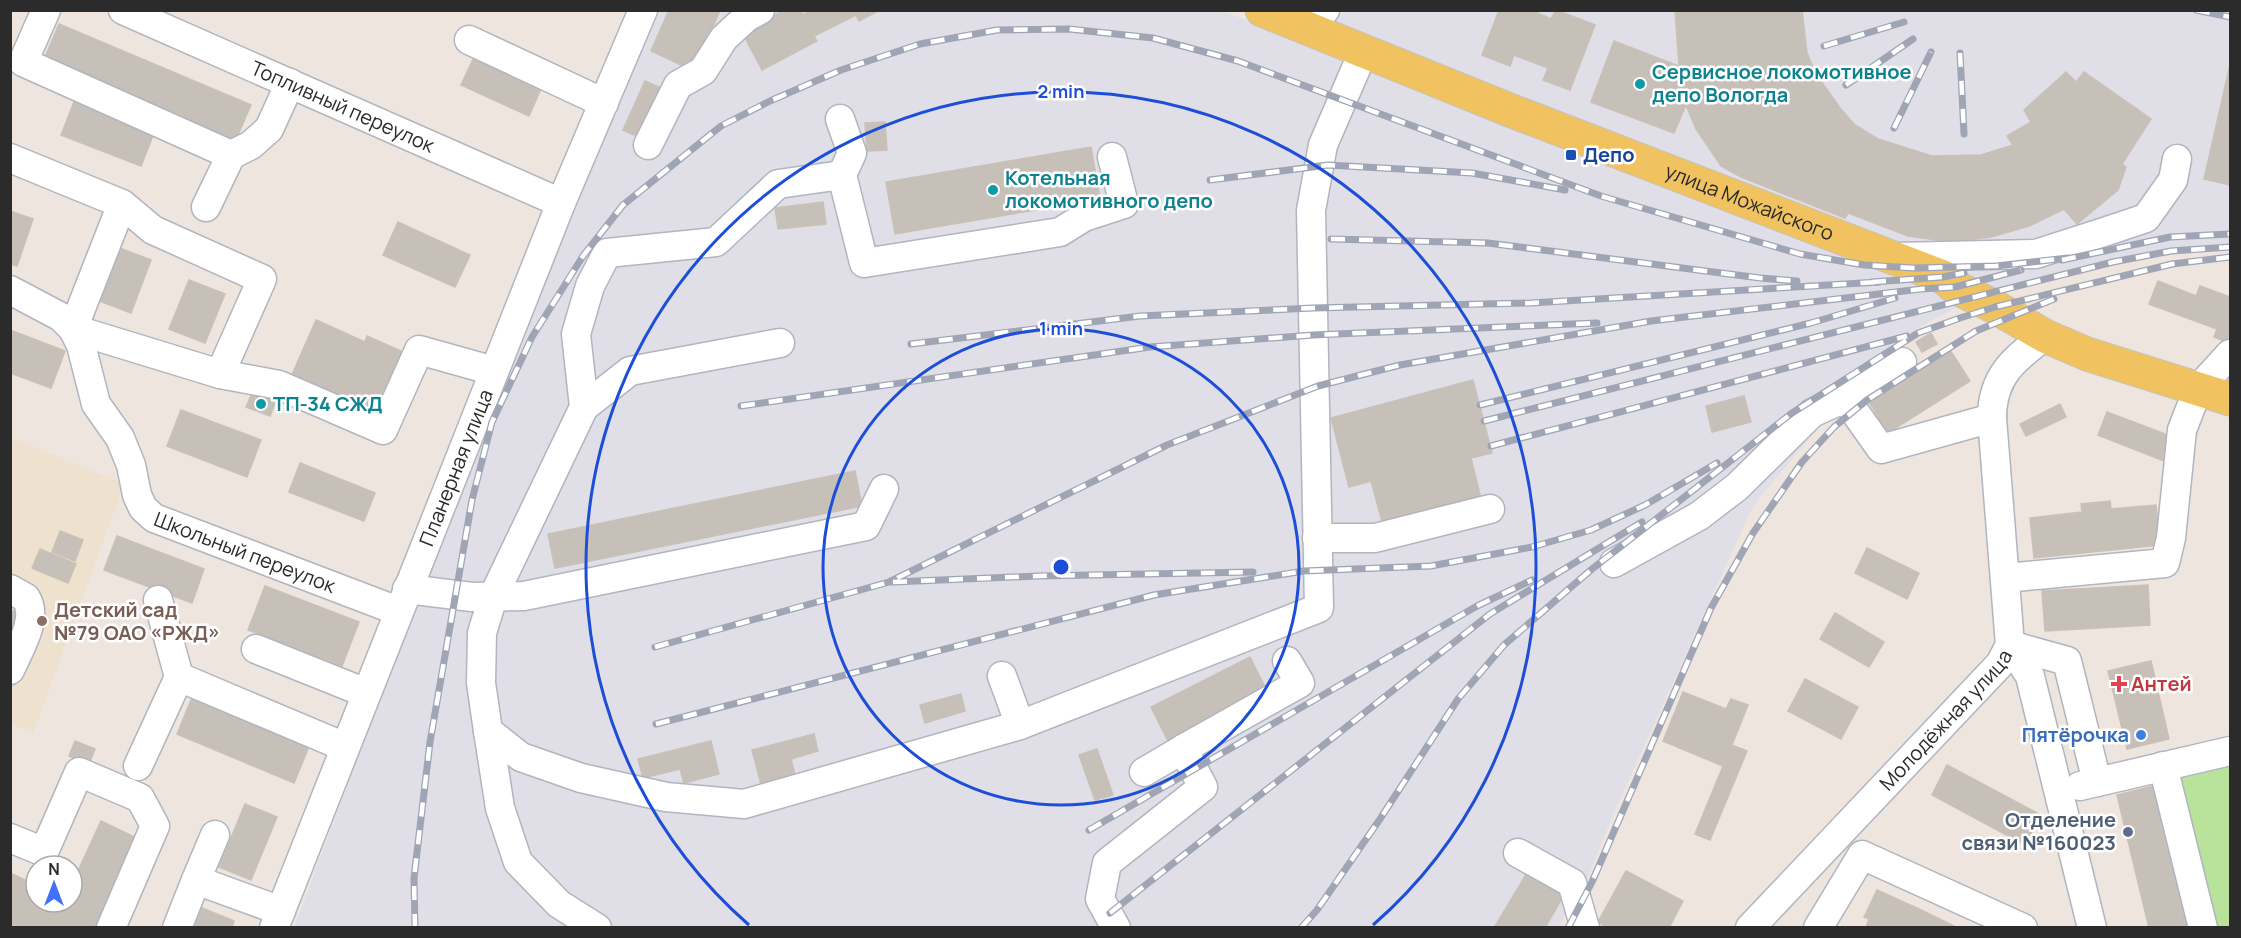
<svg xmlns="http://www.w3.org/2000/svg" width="2241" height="938" font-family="Manrope,sans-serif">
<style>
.industrial{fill:#e0dee6}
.education{fill:#eee1cd}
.green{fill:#b9e39b}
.building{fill:#c6c0b9;stroke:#c9c1b7;stroke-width:1.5}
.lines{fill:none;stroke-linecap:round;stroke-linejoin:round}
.minor-casing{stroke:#b1b5bf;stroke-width:31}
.major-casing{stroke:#c4c4c4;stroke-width:35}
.minor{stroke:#fff;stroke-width:28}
.major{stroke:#f0c260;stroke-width:33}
.rail-casing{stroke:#a0a5b5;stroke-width:7}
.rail{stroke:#fff;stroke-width:4.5;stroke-dasharray:14;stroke-linecap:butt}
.ring{fill:none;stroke:#1d4ed8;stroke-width:3}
.culture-dot{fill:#0f9aa8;stroke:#fff;stroke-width:2}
.transit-dot{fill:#1a4fb4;stroke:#fff;stroke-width:2}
.education-dot{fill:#8d6e63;stroke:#fff;stroke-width:2}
.health-dot{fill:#e0444e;stroke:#fff;stroke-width:2}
.shop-dot{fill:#3f7fe0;stroke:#fff;stroke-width:2}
.service-dot{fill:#5c6f8a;stroke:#fff;stroke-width:2}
.labels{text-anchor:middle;stroke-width:5;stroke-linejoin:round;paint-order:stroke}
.culture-label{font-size:20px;font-weight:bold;fill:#0d838f;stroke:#fff;text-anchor:start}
.street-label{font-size:20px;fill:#2b2b2b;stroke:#fff}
.transit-label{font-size:20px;font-weight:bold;fill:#164399;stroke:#fff;text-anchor:start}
.education-label{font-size:20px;font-weight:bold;fill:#785e54;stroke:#fff;text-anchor:start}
.health-label{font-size:20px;font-weight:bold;fill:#be3a42;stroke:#fff;text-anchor:start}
.shop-label{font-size:20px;font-weight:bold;fill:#366cbe;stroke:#fff;text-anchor:end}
.service-label{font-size:20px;font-weight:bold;fill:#4e5e75;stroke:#fff;text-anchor:end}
.centre{fill:#1d4ed8;stroke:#fff;stroke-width:3}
.ring-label{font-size:18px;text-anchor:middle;font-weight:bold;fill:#1d4ed8;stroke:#fff;stroke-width:5;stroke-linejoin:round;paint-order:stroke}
</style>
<rect width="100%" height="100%" fill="#ede5de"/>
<path class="industrial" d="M1327,10L2230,11V244L2170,250L2095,262L2026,280L1977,298L1934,319L1900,339L1871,364L1753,506L1616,808L1587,879L1558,927L294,928L456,494L573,212L660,11H1222L1313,45Z"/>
<path class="education" d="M10,437L124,484L33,733L11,724Z"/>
<path class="green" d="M2230,756V927H2210L2172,770Z"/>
<g class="building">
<path d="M669,10H720L694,71L651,51Z"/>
<path d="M784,10H801L803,15L811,10H880L859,21L856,15L814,36L817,41L762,70L742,32Z"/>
<path d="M1499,10H1531L1551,19L1556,10L1595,25L1570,90L1543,80L1548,68L1514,55L1510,66L1482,55Z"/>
<path d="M1675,10H1802L1807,53L1816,74L1840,108L1855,125L1878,139L1932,156L1981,155L2013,145L2007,136L2031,122L2024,110L2066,72L2076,82L2084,72L2151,119L2122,164L2126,167L2118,190L2077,224L2064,209L2029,226L1991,237L1951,242L1908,236L1848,213L1845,218L1741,177L1721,166L1696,129L1686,105L1679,66Z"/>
<path d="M59,24L251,105L234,144L42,64Z"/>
<path d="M1614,41L1679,66L1686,105L1674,133L1591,102Z"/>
<path d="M476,53L543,84L529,116L461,85Z"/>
<path d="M2230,65V185L2204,179Z"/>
<path d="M645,81L661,88L639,137L623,130Z"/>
<path d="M76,97L156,128L141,166L61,135Z"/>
<path d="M885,122L887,150L867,151L865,123Z"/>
<path d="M1091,147L1100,199L895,234L886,182Z"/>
<path d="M823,202L826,224L778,229L775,208Z"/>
<path d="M10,211L33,219L17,266L10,264Z"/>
<path d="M398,222L470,255L455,287L383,255Z"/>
<path d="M117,247L151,260L131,313L97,300Z"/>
<path d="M189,280L225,294L205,343L169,329Z"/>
<path d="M2158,281L2196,296L2200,286L2230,297L2229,343L2214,337L2217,329L2149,304Z"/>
<path d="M316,320L365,342L367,336L410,355L380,423L291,377Z"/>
<path d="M10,330L65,351L51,388L10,373Z"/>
<path d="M1931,333L1937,344L1922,352L1916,342Z"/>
<path d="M1950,350L1970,381L1888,433L1869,402Z"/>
<path d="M1473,380L1492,453L1471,458L1481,499L1383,525L1371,481L1349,487L1331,418Z"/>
<path d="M253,391L276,401L270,416L246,407Z"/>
<path d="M1744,396L1751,422L1712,432L1706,406Z"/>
<path d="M2060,404L2066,417L2026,436L2020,424Z"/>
<path d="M181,410L261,440L247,477L167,446Z"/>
<path d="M2107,412L2178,439L2169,463L2098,435Z"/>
<path d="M300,463L375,493L364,521L289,492Z"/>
<path d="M855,471L862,506L555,568L548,534Z"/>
<path d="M2110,501L2111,509L2156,505L2160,545L2034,558L2030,518L2082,512L2081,504Z"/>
<path d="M60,531L83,540L75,561L52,552Z"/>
<path d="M117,536L204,569L192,603L104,570Z"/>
<path d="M1867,548L1919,573L1907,599L1855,573Z"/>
<path d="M40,549L76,564L68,583L32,568Z"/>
<path d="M2148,585L2150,625L2045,631L2042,591Z"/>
<path d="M265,586L359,622L342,666L248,630Z"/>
<path d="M10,610L21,614L10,640Z"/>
<path d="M1835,613L1884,642L1869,667L1820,639Z"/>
<path d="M1250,657L1269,695L1170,745L1151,707Z"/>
<path d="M2151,661L2169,739L2127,749L2108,671Z"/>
<path d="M1805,679L1858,707L1841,739L1788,711Z"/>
<path d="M1683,692L1726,709L1731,699L1748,705L1732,745L1747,751L1710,840L1695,834L1723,766L1663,741Z"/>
<path d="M961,694L965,711L925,723L920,705Z"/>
<path d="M193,695L310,744L294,783L177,734Z"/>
<path d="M814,734L818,751L791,759L795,775L761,784L752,750Z"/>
<path d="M75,741L95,749L89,764L69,756Z"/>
<path d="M711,741L719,774L684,783L680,769L643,778L638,759Z"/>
<path d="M1097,749L1113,795L1095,800L1079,755Z"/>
<path d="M1947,765L2041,815L2025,845L1932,795Z"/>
<path d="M2158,785L2193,928H2149L2117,795Z"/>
<path d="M245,804L277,817L251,880L219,867Z"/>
<path d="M101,821L143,841L104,928H17L10,924V873L36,885V902H72V884Z"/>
<path d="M1528,871L1565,893L1545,928H1494Z"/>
<path d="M1626,871L1683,901L1669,928H1608L1598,922Z"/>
<path d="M1877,890L1919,909L1958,928H1866L1869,919L1864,917Z"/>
<path d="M202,908L234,921L232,928H194Z"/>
</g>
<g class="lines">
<g class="minor-casing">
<g id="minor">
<path d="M46,10L23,62L231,155"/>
<path id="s1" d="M123,10L561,203"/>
<path d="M1308,28L1325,10"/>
<path d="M469,40L604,103"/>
<path d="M840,119L852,153L842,175"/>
<path d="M648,145L678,85L703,71L724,38L747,17L760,10"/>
<path d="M10,158L122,204L73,329L220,374L262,279L153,230L122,204"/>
<path d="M206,207L231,155L251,145L269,129L290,83"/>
<path d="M1897,257L2036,254L2101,233L2146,218L2173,180L2177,159"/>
<path id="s2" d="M10,290L61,317L73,329L81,345L96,404L120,438L131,465L137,495L143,508L154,518L398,611"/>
<path d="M1902,362L1845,398L1881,449L1992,418"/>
<path d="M220,374L279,385L383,430L419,350L494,371"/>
<path d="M584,407L630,371L780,343"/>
<path d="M1317,538H1375L1490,509"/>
<path d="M1614,563L1699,516L1737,487L1812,413L1845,398"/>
<path d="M2005,578L2165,563L2171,538L2182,430L2198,389L2230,354"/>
<path d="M10,589L26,598C39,619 19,649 10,670"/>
<path d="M407,589L472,597L524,596L866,526L884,489"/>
<path d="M158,600L179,677L345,747"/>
<path d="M2010,645L2030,676L2092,928"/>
<path d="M2010,645L2067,661L2097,782"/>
<path d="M256,649L366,693"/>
<path d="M1002,676L1020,725L744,804L666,797L581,778L521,757L488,731L481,683L482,633L493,597L584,407L576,334L590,286L607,253L716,242L778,184L842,175L864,263L1060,232L1084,217L1124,204L1112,157"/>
<path d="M1020,725L1319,608L1311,210L1323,145L1364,50"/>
<path d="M488,731L500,808L518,862L559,904L597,928"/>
<path d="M1183,749L1300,683L1287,661"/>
<path d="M138,766L179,677"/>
<path d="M2163,766L2203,928"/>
<path d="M2080,786L2230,751"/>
<path d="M215,835L196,880L281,911"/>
<path d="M10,838L44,852L79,772L140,798L155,826L111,928"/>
<path d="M1518,853L1572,883L1585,928"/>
<path d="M177,928L196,880"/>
<path id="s3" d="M274,928L561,203L643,10"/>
<path d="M1116,928L1100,899L1107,863L1203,787L1183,749L1144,772"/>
<path id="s4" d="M1750,928L2000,664L2010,645L1992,418C1992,376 2014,359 2045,336"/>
<path d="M1818,928L1862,855L2023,928"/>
</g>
</g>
<g class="major-casing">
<g id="major">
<path id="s5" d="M1262,10L1512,111L1943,277L1955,287L1995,307L2045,336L2087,354L2230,399"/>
</g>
</g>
<use href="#minor" class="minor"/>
<use href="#major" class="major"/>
<g class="rail-casing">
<g id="rail">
<path d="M2196,10L2230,17"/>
<path d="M1824,46L1904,22"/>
<path d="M1960,53L1964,134"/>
<path d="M1846,85L1913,39"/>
<path d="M1894,128L1931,52"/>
<path d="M1210,180L1328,165L1472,173L1565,190"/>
<path d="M1331,239L1488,243L1760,278L1797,281"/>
<path d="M2062,260L2170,237L2230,234"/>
<path d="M1872,282L1943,277L1964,273"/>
<path d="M911,344L1140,316L1313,308L1531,303L1879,282"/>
<path d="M1480,405L1811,323L1895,298"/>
<path d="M741,406L1150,347L1313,335L1597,323"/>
<path d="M1484,421L2113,262L2171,251L2230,247"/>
<path d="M1491,446L1907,336"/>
<path d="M893,582L1038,576L1253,572"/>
<path d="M655,647L889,582L1167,445L1318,386L1400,365L1651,321L1921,289L1955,287L2021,270"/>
<path d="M656,724L1154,595L1304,571L1431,566L1532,547L1591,530L1645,505L1717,463"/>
<path d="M1089,830L1477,606L1532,580"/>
<path d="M1110,913L1490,614L1642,522"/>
<path d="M415,928L414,878L430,742L472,500L492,422L532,337L583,256L623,205L721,126L770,101L841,70L920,44L997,30L1069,29L1153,38L1238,61L1601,196L1800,254L1864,265L1914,268L1996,266L2068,258"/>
<path d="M1301,928L1317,910L1380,819L1458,699L1504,645L1592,569L1792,413L1918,333L1960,318L1995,307L2172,264L2230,257"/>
<path d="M1568,928L1592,882L1711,608L1753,533L1802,462L1834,427L1867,400L1976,331L2054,299"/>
</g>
</g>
<use href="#rail" class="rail"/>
</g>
<g class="ring">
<circle cx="1061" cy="567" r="238"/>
<path d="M749 925A475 475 0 1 1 1373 925"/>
</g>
<g class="culture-dot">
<circle cx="1640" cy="84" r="6"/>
<circle cx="993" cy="190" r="6"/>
<circle cx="261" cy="404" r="6"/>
</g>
<rect class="transit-dot" x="1565" y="149" width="12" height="12" rx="3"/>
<circle class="education-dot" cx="42" cy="621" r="6"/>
<path class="health-dot" d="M2116 675h6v6h6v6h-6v6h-6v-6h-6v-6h6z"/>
<circle class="shop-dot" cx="2141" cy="735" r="6"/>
<circle class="service-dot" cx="2128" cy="832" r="6"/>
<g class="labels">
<g class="culture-label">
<text x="1652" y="79">Сервисное локомотивное<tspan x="1652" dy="23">депо Вологда</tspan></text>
<text x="1005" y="185">Котельная<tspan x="1005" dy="23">локомотивного депо</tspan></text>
<text x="273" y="411">ТП-34 СЖД</text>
</g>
<g class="street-label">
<text dy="7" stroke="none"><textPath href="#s1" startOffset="240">Топливный переулок</textPath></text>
<text dy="7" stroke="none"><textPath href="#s5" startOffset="524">улица Можайского</textPath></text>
<text dy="7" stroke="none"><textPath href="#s3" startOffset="495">Планерная улица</textPath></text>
<text dy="7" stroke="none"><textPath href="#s2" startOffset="381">Школьный переулок</textPath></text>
<text dy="7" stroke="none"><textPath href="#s4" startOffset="286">Молодёжная улица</textPath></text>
</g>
<g class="transit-label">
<text x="1583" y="162">Депо</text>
</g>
<g class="education-label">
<text x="54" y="617">Детский сад<tspan x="54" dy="23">№79 ОАО «РЖД»</tspan></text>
</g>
<g class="health-label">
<text x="2131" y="691">Антей</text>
</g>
<g class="shop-label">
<text x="2129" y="742">Пятёрочка</text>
</g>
<g class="service-label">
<text x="2116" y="827">Отделение<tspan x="2116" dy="23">связи №160023</tspan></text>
</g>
</g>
<circle cx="1061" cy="567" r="9" class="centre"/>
<g class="ring-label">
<text x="1061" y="98">2 min</text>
<text x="1061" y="335">1 min</text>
</g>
<rect width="2241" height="938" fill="none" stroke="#2b2b2b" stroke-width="24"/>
<g transform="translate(54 884)"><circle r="28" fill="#ffffff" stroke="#aaaaaa" stroke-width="1.5"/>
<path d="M0-4.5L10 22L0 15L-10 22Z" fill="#3f71f9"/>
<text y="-9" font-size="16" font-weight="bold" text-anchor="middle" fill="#2b2b2b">N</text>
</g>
</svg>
